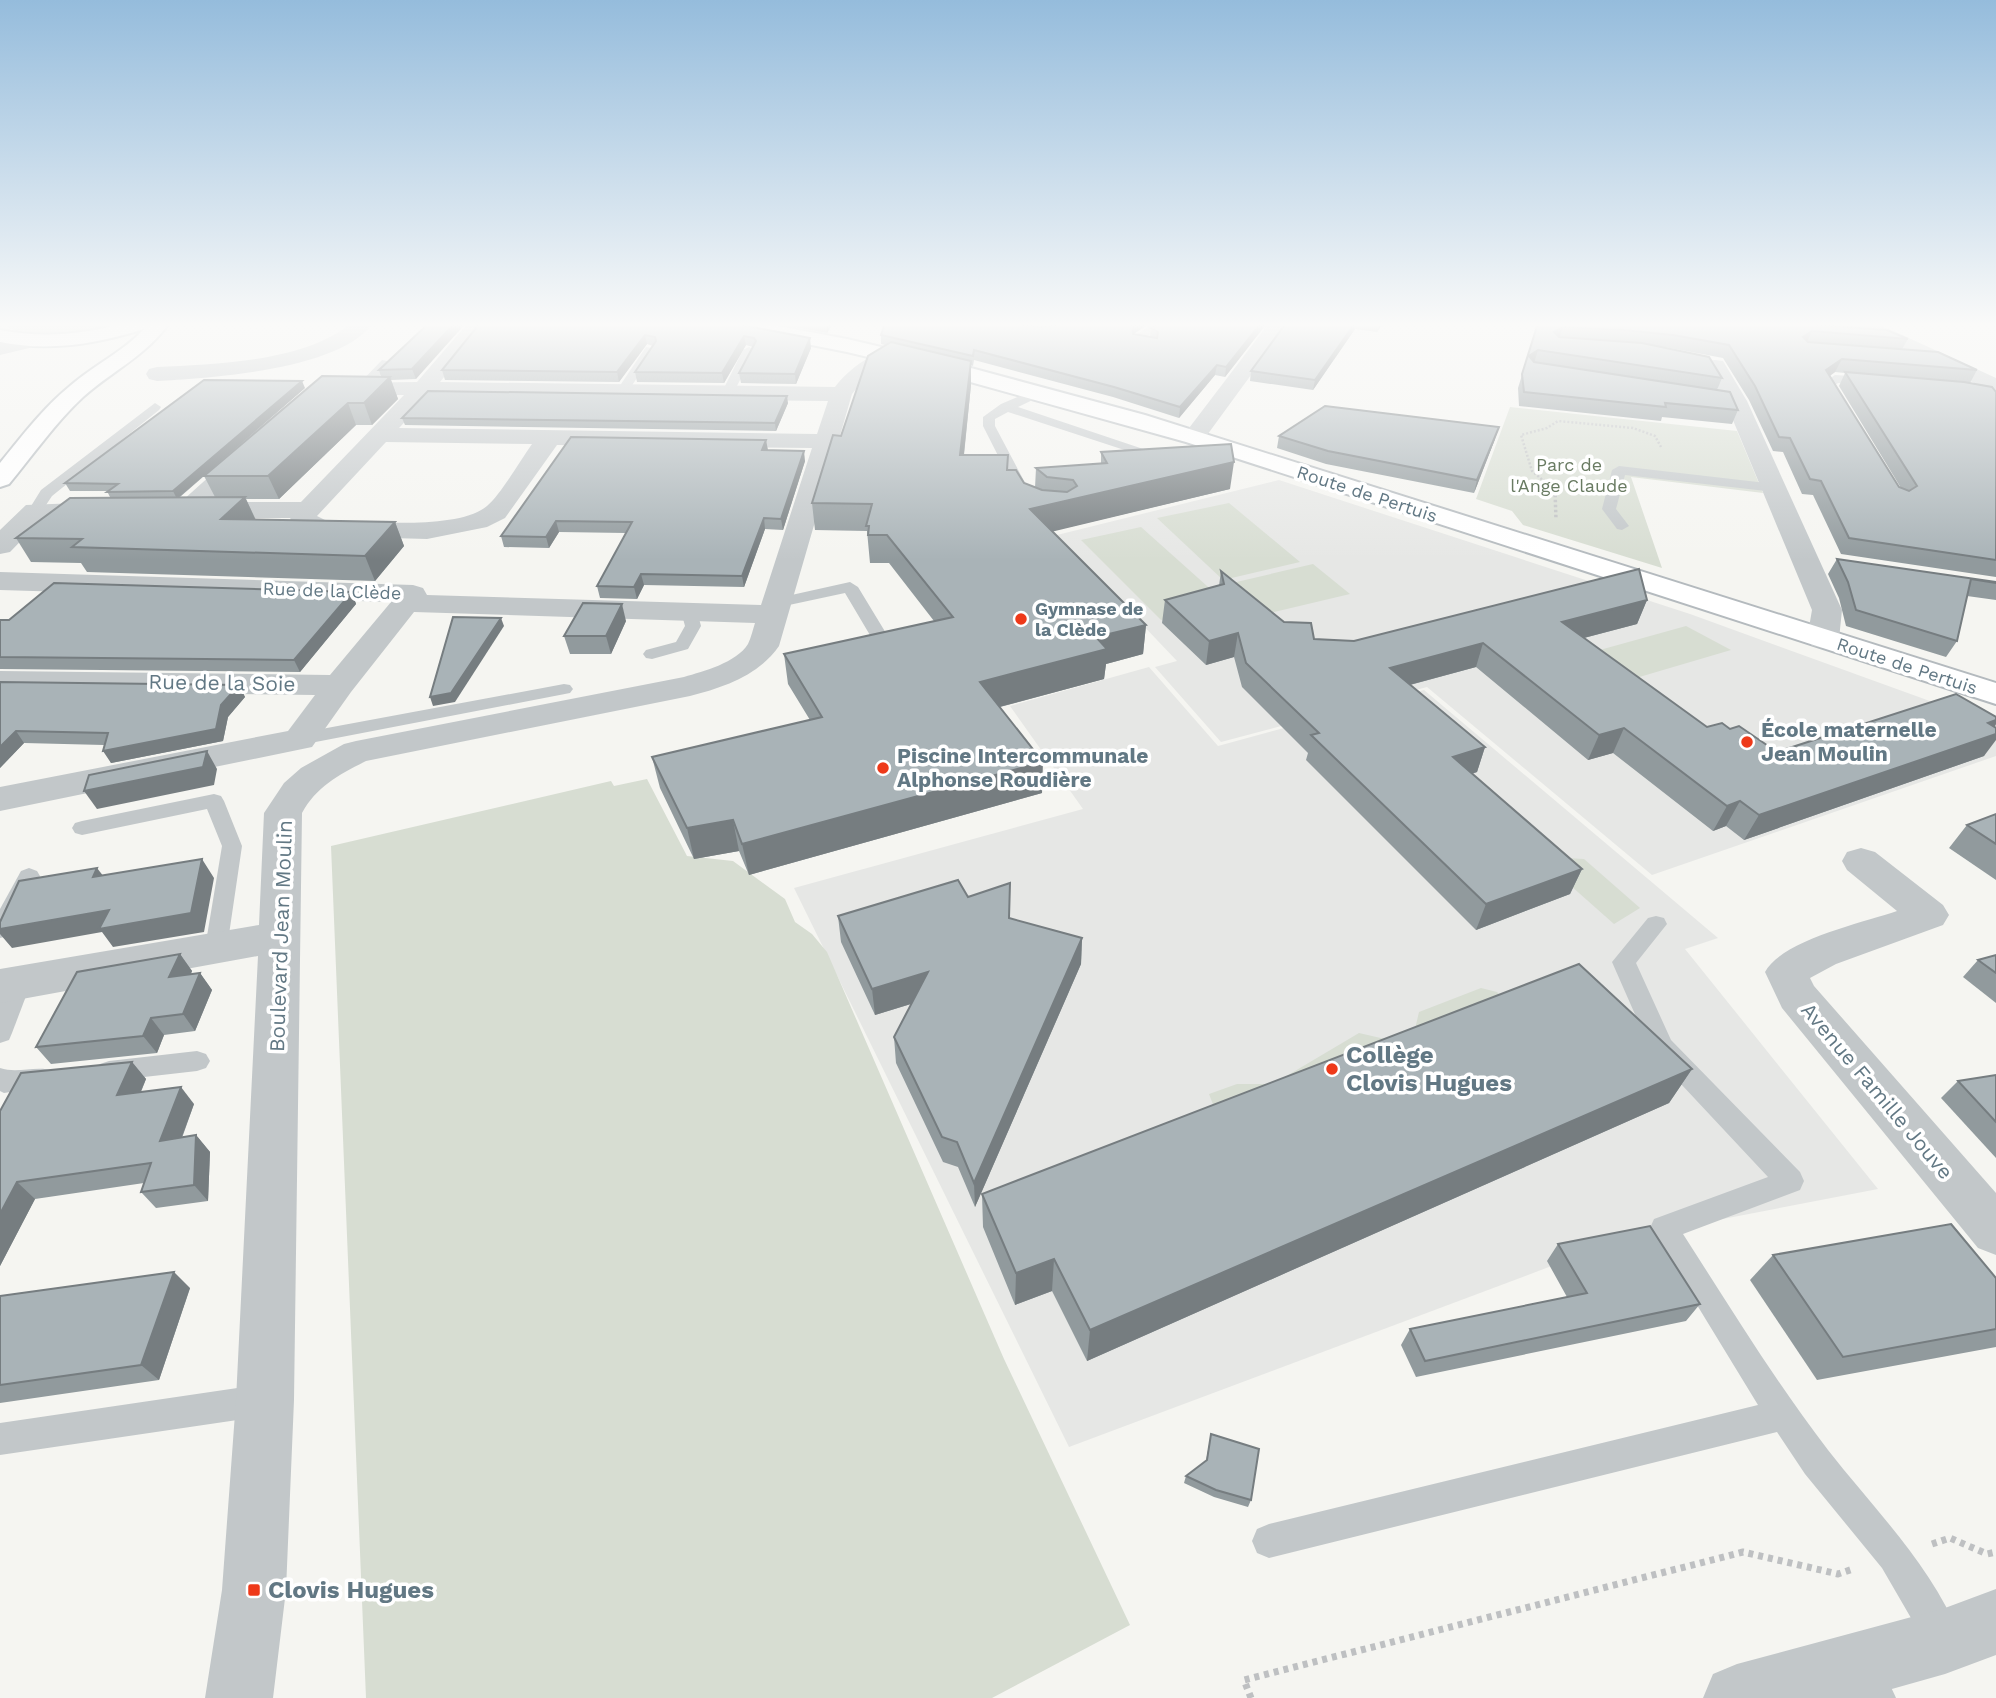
<svg xmlns="http://www.w3.org/2000/svg" width="1996" height="1698" font-family="'Work Sans',sans-serif">
<style>
.built{fill:#e6e7e5}
.green{fill:#d7ddd2}
.lines{fill:none;stroke-linecap:round;stroke-linejoin:round}
.secondary-casing{stroke:#b4babe;stroke-width:4}
.path-far2{stroke:#bec0c2;stroke-width:2.5;stroke-dasharray:2 2;stroke-linecap:butt}
.path-far1{stroke:#bec0c2;stroke-width:3.5;stroke-dasharray:2.5 2.5;stroke-linecap:butt}
.path{stroke:#bec0c2;stroke-width:7;stroke-dasharray:5 5;stroke-linecap:butt}
.lane{fill:#c2c7c9;fill-rule:evenodd}
.street{fill:#c2c7c9;fill-rule:evenodd}
.secondary{fill:#fff;fill-rule:evenodd}
.wall{fill:#919a9d;fill-rule:evenodd}
.shaded-wall{fill:#767d80}
.building{fill:#a9b3b7;stroke:#767d80;stroke-width:2}
.poi-dot{fill:#ee3919;stroke:#fff;stroke-width:2.5}
.labels{text-anchor:middle;stroke-width:7;stroke-linejoin:round;paint-order:stroke}
.far-park-label{font-size:18px;fill:#697b62;stroke:#fff}
.far-street-label{font-size:18px;fill:#627884;stroke:#fff}
.far-poi-label{font-size:18px;font-weight:bold;fill:#627884;stroke:#fff;text-anchor:start}
.street-label{font-size:21px;fill:#627884;stroke:#fff}
.poi-label{font-size:21px;font-weight:bold;fill:#627884;stroke:#fff;text-anchor:start}
.near-poi-label{font-size:24px;font-weight:bold;fill:#627884;stroke:#fff;text-anchor:start}
</style>
<rect width="100%" height="100%" fill="#f5f5f1"/>
<g class="built">
<path d="M1279,480L1690,614L1996,725V756L1652,875L1427,687L1221,742L1155,667L1177,661L1057,535Z"/>
<path d="M1149,667L1218,746L1424,690L1718,938L1685,949L1878,1189L1629,1237L1069,1447L794,888L1083,809L1010,706Z"/>
</g>
<g class="green">
<path d="M3,323H122C96,330 23,345 3,323Z"/>
<path d="M1510,407L1737,431L1763,493L1631,477L1662,568L1523,525L1512,511L1476,499Z"/>
<path d="M1229,503L1300,562L1223,580L1157,518Z"/>
<path d="M1141,527L1226,603L1161,620L1081,540Z"/>
<path d="M1313,564L1350,594L1262,615L1228,584Z"/>
<path d="M1686,626L1731,650L1636,678L1589,653Z"/>
<path d="M647,779L687,856L733,861L785,899L795,922L812,934L827,952L1004,1359L1130,1625L992,1698H366L331,846L611,781L614,786Z"/>
<path d="M1567,858L1584,859L1640,908L1614,924L1544,862Z"/>
<path d="M1481,988L1497,992L1516,1012L1222,1128L1209,1094L1237,1084H1273L1359,1033L1385,1039L1415,1029L1419,1012Z"/>
</g>
<g class="lines">
<g class="secondary-casing">
<g id="secondary">
<path d="M123,323H169C146,356 112,371 83,397C55,423 33,455 9,484L0,487V463C22,436 43,408 70,386C94,365 123,352 144,329C97,344 49,352 0,342V330C41,338 83,335 123,323Z"/>
<path d="M720,323H762L847,339L971,368L1145,415L1996,683V704L1186,442L956,378L847,352L730,329L723,327Z"/>
</g>
</g>
<path class="path-far2" d="M1545,482L1532,471L1521,435L1547,428L1558,421L1633,428L1655,436L1661,447"/>
<path class="path-far1" d="M1543,480L1555,491L1556,519"/>
<g class="path">
<path d="M1932,1544L1950,1538L1987,1554L1996,1552"/>
<path d="M1251,1698L1244,1680L1743,1552L1838,1574L1853,1569"/>
</g>
<g class="lane">
<path d="M1154,323H1166L1145,338L1154,342V346L1133,341V337Z"/>
<path d="M646,347L656,349L627,393H619L617,390Z"/>
<path d="M749,347L755,350L734,392L724,395L722,392L743,350Z"/>
<path d="M382,360L392,362L366,391H358V385Z"/>
<path d="M1835,375L1869,377L1875,381L1869,385L1838,383L1835,385L1846,404L1840,408L1836,407L1822,384Z"/>
<path d="M1039,388L1045,392L1043,395L1018,407L1170,458L1168,461H1158L1008,412L995,419V426L1031,494L1029,497H1019L983,426V417L1001,404Z"/>
<path d="M155,403L161,407L159,410L52,496L40,514H30L28,511L41,490Z"/>
<path d="M1619,466L1775,484L1782,488L1775,492L1625,475L1616,509L1629,526L1622,530L1617,529L1602,509L1612,470Z"/>
<path d="M850,582L858,587L895,648L892,652H880L845,593L775,608L767,603L769,600Z"/>
<path d="M689,606L697,611L701,626L688,649L652,659L646,658L643,654L646,650L676,642L685,626L681,611Z"/>
<path d="M564,684L570,685L573,689L570,693L300,745L291,739L300,733Z"/>
<path d="M214,794L221,796L224,801L242,846L227,948L224,954L216,957L208,954L205,948L222,846L207,809L82,835L75,833L72,828L75,823L82,821Z"/>
<path d="M29,868L37,871L40,876L8,936L0,938V909L21,871Z"/>
<path d="M1656,916L1664,918L1667,924L1636,963L1671,1040L1800,1172L1804,1181L1800,1190L1683,1234C1730,1307 1775,1381 1828,1450C1875,1510 1931,1565 1960,1636L1955,1649L1942,1654L1929,1649L1882,1568L1805,1474L1777,1432L1269,1558L1257,1553L1252,1541L1257,1529L1269,1524L1758,1405L1650,1228L1654,1219L1768,1177L1652,1053L1612,962L1648,918Z"/>
<path d="M19,974L27,977L31,983L12,1033L9,1040L0,1043V1002L11,977Z"/>
<path d="M197,1051L206,1054L210,1061L206,1068L197,1071L109,1081L100,1078L96,1071L100,1064L109,1061Z"/>
<path d="M0,1068C18,1074 36,1065 54,1071L58,1078L54,1085L4,1093L0,1091Z"/>
<path d="M265,1384L276,1389L281,1400L276,1411L265,1416L0,1455V1423Z"/>
<path d="M1857,1653C1876,1661 1888,1679 1896,1698H1854L1839,1671L1844,1658Z"/>
</g>
<g class="street">
<path d="M351,323H373C340,370 211,378 157,381L149,379L146,374L149,369L157,367C216,364 305,362 351,323Z"/>
<path d="M468,323H488L440,382L835,387C847,371 877,346 898,352L902,356L861,383L852,394L779,646C758,676 724,687 690,696L366,761C340,774 316,787 302,813L294,1400L286,1590L273,1698H205L222,1590L236,1400L258,956L0,1003V969L259,925L264,813L284,783L301,768L344,744L356,741L684,677C704,671 736,663 748,644C751,638 753,629 755,623L414,612L351,692L312,747L0,811V787L288,731L315,695L0,691V671L330,675L391,602L0,590V572L413,585L423,588L427,595L761,605L812,448L557,445L505,518L487,527L427,539L321,536L297,528L290,518H185L176,516L172,510L242,447L251,445L260,447L263,452L260,457L210,502H301L404,395H343L335,393L332,388L335,383L417,382ZM429,396L828,401L817,434L399,428ZM386,442L532,444C520,461 501,494 487,506C458,531 363,521 325,520L317,516Z"/>
<path d="M1269,323H1289L1202,442L1194,444L1186,442L1182,437L1186,432Z"/>
<path d="M1850,323H1876L1996,378V393L1853,327Z"/>
<path d="M39,334L46,336L49,340L46,344L0,355V343Z"/>
<path d="M1715,360L1723,361L1747,401L1842,610L1839,639L1834,646L1823,648L1812,646L1807,639L1812,610L1725,401L1704,366L1707,361Z"/>
<path d="M105,502L114,504L118,510L114,516L42,519L10,552L0,554V530L26,505Z"/>
<path d="M1861,848L1875,852L1943,905L1949,915L1943,925L1836,964L1810,978L1814,986L1996,1193V1255L1978,1248L1782,1008L1765,972C1782,940 1862,923 1897,911L1847,870L1842,861L1847,852Z"/>
<path d="M1996,1589V1655L1945,1674L1860,1698H1703L1713,1674L1737,1664L1945,1608Z"/>
</g>
<use href="#secondary" class="secondary"/>
</g>
<g class="wall">
<path d="M429,323L416,379L391,380L398,399L372,425H356L279,499H246L256,520L395,522L404,546L375,581L87,572L81,563L31,562L16,538L110,497L107,491H70L65,483L305,388L180,497H215L204,476L381,377L379,370Z"/>
<path d="M480,323H731L811,348L796,384L741,383L739,373L753,347L746,345L724,383L637,382L635,372L653,346L647,344L619,382L445,380L442,370Z"/>
<path d="M774,323H833L827,333Z"/>
<path d="M1150,323L1133,334L1150,337L1151,328L1267,323L1225,377L1215,375L1179,418L1113,397L974,360L973,366L971,365V385L964,455L1008,470L1024,483L1035,488L1036,468L1101,464V452L1230,489L1052,531L1146,625L1143,654L1106,664L1104,679L1000,707L1042,793L749,875L739,851L694,859L660,788L652,757L810,720L788,684L784,654L934,621L889,563H870L867,531L815,530L812,503L841,436L885,345L881,344V335Z"/>
<path d="M1286,323H1383L1377,332L1355,329L1313,390L1250,381L1251,371Z"/>
<path d="M1538,323H1855L1853,327L1908,339L1902,349L1977,370L1970,383L1996,392V577L1841,554L1813,495L1802,494L1783,452L1773,451L1749,400L1723,358L1665,347L1722,378L1717,390L1738,410L1732,424L1662,417L1661,421L1519,406L1518,388ZM1835,372L1845,373L1839,386L1901,488L1899,487L1830,376Z"/>
<path d="M788,403L776,431L405,425L402,418Z"/>
<path d="M1279,436L1495,439L1474,493L1326,464L1277,448Z"/>
<path d="M768,450L805,461L783,530L765,529L744,587L644,585L637,599L600,598L597,586L626,533L559,532L549,548L504,547L501,536Z"/>
<path d="M1837,559L1996,582V600L1967,596L1957,641L1946,657L1846,626L1839,598L1828,574Z"/>
<path d="M1221,571L1284,622L1314,639L1354,641L1647,600L1637,624L1584,638L1707,727L1730,729L1777,752L1996,717V724L1984,756L1744,840L1726,826L1713,831L1613,753L1588,760L1476,667L1410,685L1485,747L1477,772L1472,774L1582,869L1570,894L1476,930L1306,760L1308,753L1242,687L1234,657L1206,665L1162,623L1165,600L1219,586Z"/>
<path d="M352,592L356,604L300,672L0,669V620H9Z"/>
<path d="M626,621L611,654H570L564,636Z"/>
<path d="M0,682L239,685L245,697L228,717L223,741L111,763L104,745L24,743L0,768Z"/>
<path d="M1996,814V880L1949,848L1967,825Z"/>
<path d="M968,897L1009,918L1082,938L1081,964L975,1207L958,1167L943,1162L896,1063L894,1037L911,1004L875,1015L841,942L838,916Z"/>
<path d="M180,954L192,971L191,974L200,973L212,990L195,1031L164,1035L157,1053L51,1064L36,1047Z"/>
<path d="M1996,955V1003L1963,977L1978,960Z"/>
<path d="M132,1062L146,1079L141,1092L194,1104L182,1138L196,1135L210,1152L208,1201L156,1208L141,1192L144,1183L35,1199L0,1266V1111Z"/>
<path d="M1692,1069L1669,1103L1087,1361L1052,1291L1015,1305L983,1227L982,1194Z"/>
<path d="M1996,1075V1158L1941,1098L1958,1081Z"/>
<path d="M1558,1244L1700,1304L1686,1321L1416,1377L1401,1345L1410,1329L1567,1297L1547,1261Z"/>
<path d="M1773,1255L1996,1278V1347L1817,1380L1750,1280Z"/>
<path d="M190,1288L159,1380L0,1403V1296Z"/>
<path d="M1211,1434L1251,1500L1248,1507L1214,1497L1184,1483L1186,1476L1206,1461Z"/>
</g>
<g class="shaded-wall">
<path d="M455,323H466L416,379L412,369Z"/>
<path d="M827,323H833L827,333Z"/>
<path d="M1136,323H1150L1132,335V325Z"/>
<path d="M1261,323H1267L1225,377L1226,367Z"/>
<path d="M1355,323H1356L1355,329L1313,390L1315,380Z"/>
<path d="M1379,323H1383L1377,332Z"/>
<path d="M1563,327L1559,339L1554,332Z"/>
<path d="M1812,331L1806,344L1803,337Z"/>
<path d="M645,335L647,344L619,382L617,372Z"/>
<path d="M744,336L746,345L724,383L722,373Z"/>
<path d="M810,338L811,348L796,384L795,374Z"/>
<path d="M1538,350L1534,363L1529,356Z"/>
<path d="M1842,359L1835,372L1819,383L1826,370Z"/>
<path d="M971,361V385L961,481L960,455Z"/>
<path d="M1217,365L1215,375L1179,418L1180,407Z"/>
<path d="M390,377L398,399L372,425L364,403Z"/>
<path d="M302,381L305,388L177,499L173,491Z"/>
<path d="M787,396L788,403L776,431L775,423Z"/>
<path d="M348,403L356,425L279,499L268,476Z"/>
<path d="M1499,427L1495,439L1474,493L1477,480Z"/>
<path d="M766,440L768,450H762Z"/>
<path d="M804,451L805,461L783,530L781,519Z"/>
<path d="M1234,462L1230,489L1030,537V509Z"/>
<path d="M245,497L256,521L221,519Z"/>
<path d="M764,518L765,529L744,587L742,576Z"/>
<path d="M556,521L559,532L549,548L546,537Z"/>
<path d="M395,522L404,546L375,581L365,556Z"/>
<path d="M641,574L644,585L637,599L634,587Z"/>
<path d="M352,592L356,604L300,672L294,660Z"/>
<path d="M1647,600L1637,624L1553,646L1562,622Z"/>
<path d="M622,604L626,621L611,654L606,636Z"/>
<path d="M501,618L504,626L455,702L433,706L430,697Z"/>
<path d="M1146,625L1143,654L1106,664L1104,679L980,712V682L1096,637Z"/>
<path d="M1238,633L1234,657L1206,665L1209,641Z"/>
<path d="M1483,643L1476,667L1383,692L1390,668Z"/>
<path d="M239,685L245,697L228,717L223,741L111,763L103,751L221,705Z"/>
<path d="M1996,720V724L1987,737L1996,734V740L1984,756L1744,840L1759,815Z"/>
<path d="M1624,728L1613,753L1588,760L1599,735Z"/>
<path d="M16,731L24,743L0,768V747Z"/>
<path d="M1485,747L1477,772L1444,782L1453,757Z"/>
<path d="M207,751L217,769L214,785L97,809L84,791Z"/>
<path d="M1043,762L1042,793L749,875L742,844Z"/>
<path d="M1740,801L1726,826L1713,831L1727,806Z"/>
<path d="M733,820L739,851L694,859L687,828Z"/>
<path d="M202,859L214,878L204,932L113,947L102,932L12,948L0,934V929Z"/>
<path d="M97,868L111,886L93,877Z"/>
<path d="M1582,869L1570,894L1476,930L1486,904Z"/>
<path d="M1082,938L1081,964L975,1207L974,1183Z"/>
<path d="M180,954L192,971L181,994L169,977Z"/>
<path d="M928,972L930,998L875,1015L872,989Z"/>
<path d="M200,973L212,990L195,1031L183,1014Z"/>
<path d="M151,1018L164,1035L157,1053L143,1036Z"/>
<path d="M132,1062L146,1079L132,1112L117,1095Z"/>
<path d="M1692,1069L1669,1103L1087,1361L1090,1330Z"/>
<path d="M181,1087L194,1104L174,1158L160,1141Z"/>
<path d="M196,1135L210,1152L208,1201L194,1185Z"/>
<path d="M17,1182L35,1199L0,1266V1214Z"/>
<path d="M1054,1259L1052,1291L1015,1305L1016,1273Z"/>
<path d="M174,1272L190,1288L159,1380L141,1365Z"/>
</g>
<g class="building">
<path d="M429,323H455L412,369L379,370Z"/>
<path d="M480,323H731L810,338L795,374L739,373L756,341L754,338L744,336L722,373L635,372L656,341L655,337L645,335L617,372L442,370Z"/>
<path d="M885,323H1009L1040,327L1059,325L1062,323H1136L1132,325L1133,334L1157,338L1158,332L1151,328L1158,323H1261L1226,367L1217,365L1180,407L1114,387L974,350L973,356L881,335Z"/>
<path d="M1286,323H1355L1315,380L1251,371Z"/>
<path d="M1538,323H1793L1887,330L1908,339L1812,331L1803,337L1808,342L1938,352L1977,370L1842,359L1826,370L1899,487L1909,491L1917,486L1845,372L1964,382L1992,387L1996,392V560L1849,538L1821,481L1810,479L1790,438L1779,437L1755,386L1729,345L1673,335L1623,330L1563,327L1554,332L1559,337L1642,343L1709,357L1722,378L1538,350L1529,356L1534,362L1730,392L1738,410L1665,403L1666,407L1524,392L1522,374Z"/>
<path d="M891,342L971,361L960,455H1008L1007,470H1016L1024,483L1042,490L1067,492L1077,486L1073,480L1047,477L1036,468L1107,463L1101,452L1231,444L1234,462L1030,509L1146,625L1096,637L1107,649L980,682L1043,762L742,844L733,820L687,828L652,757L822,717L784,654L953,617L887,535H868L869,526H866L872,504L812,503L833,435L841,436L868,356Z"/>
<path d="M322,376L390,377L364,403H348L268,476H204Z"/>
<path d="M204,380L302,381L173,491L107,492L118,484L65,483Z"/>
<path d="M428,391L787,396L775,423L402,418Z"/>
<path d="M1325,406L1499,427L1477,480L1328,451L1279,436Z"/>
<path d="M571,437L766,440L762,450L804,451L781,519L764,518L742,576L641,574L634,587L597,586L632,522L556,521L546,537L501,536Z"/>
<path d="M245,497L221,519L395,522L365,556L72,547L82,539L16,538L70,498Z"/>
<path d="M1837,559L1996,582V583L1971,579L1957,641L1856,610L1848,582Z"/>
<path d="M1639,569L1647,600L1562,622L1707,727L1722,723L1730,729L1739,726L1777,752L1956,694L1996,717V720L1988,723L1996,728V734L1759,815L1740,801L1727,806L1624,728L1599,735L1483,643L1390,668L1485,747L1453,757L1582,869L1486,904L1311,735L1319,733L1246,663L1238,633L1209,641L1165,600L1224,584L1221,571L1284,622L1311,623L1314,639L1354,641Z"/>
<path d="M54,583L352,592L294,660L0,657V620H9Z"/>
<path d="M583,603L622,604L606,636H564Z"/>
<path d="M453,617L501,618L451,693L430,697Z"/>
<path d="M0,682L239,685L221,705L216,729L103,751L108,733L16,731L0,747Z"/>
<path d="M207,751L203,767L84,791L89,775Z"/>
<path d="M1996,814V844L1967,825Z"/>
<path d="M202,859L191,913L99,929L109,910L0,929V922L19,881L97,868L93,877Z"/>
<path d="M958,880L968,897L1010,883L1009,918L1082,938L974,1183L957,1142L942,1137L894,1037L928,972L872,989L838,916Z"/>
<path d="M180,954L169,977L200,973L183,1014L151,1018L143,1036L36,1047L77,972Z"/>
<path d="M1996,955V973L1978,960Z"/>
<path d="M1579,964L1692,1069L1090,1330L1054,1259L1016,1273L982,1194Z"/>
<path d="M132,1062L117,1095L181,1087L160,1141L196,1135L194,1185L141,1192L151,1163L17,1182L0,1214V1111L21,1073Z"/>
<path d="M1996,1075V1122L1958,1081Z"/>
<path d="M1951,1224L1996,1278V1329L1843,1357L1773,1255Z"/>
<path d="M1650,1226L1700,1304L1425,1361L1410,1329L1587,1293L1558,1244Z"/>
<path d="M174,1272L141,1365L0,1385V1296Z"/>
<path d="M1211,1434L1259,1449L1251,1500L1216,1490L1186,1476L1207,1460Z"/>
</g>
<linearGradient id="sky" x2="0" y2="1"><stop stop-color="#95bcdc"/><stop offset="0.58" stop-color="#fafaf9"/><stop offset="1" stop-color="#fafaf9" stop-opacity="0"/></linearGradient>
<rect width="1996" height="560" fill="url(#sky)"/>
<g class="poi-dot">
<circle cx="1021" cy="619" r="7"/>
<circle cx="1747" cy="742" r="7"/>
<circle cx="883" cy="768" r="7"/>
<circle cx="1332" cy="1069" r="7"/>
<rect x="247" y="1583" width="14" height="14" rx="3.5"/>
</g>
<g class="labels">
<g class="far-park-label">
<text x="1569" y="471">Parc de<tspan x="1569" dy="21">l'Ange Claude</tspan></text>
</g>
<g class="far-street-label">
<text transform="translate(1367 494) rotate(18)" y="6">Route de Pertuis</text>
<text transform="translate(332 591) rotate(2)" y="6">Rue de la Clède</text>
<text transform="translate(1907 666) rotate(18)" y="6">Route de Pertuis</text>
</g>
<g class="far-poi-label">
<text x="1035" y="615">Gymnase de<tspan x="1035" dy="21">la Clède</tspan></text>
</g>
<g class="street-label">
<text transform="translate(222 683) rotate(1)" y="7">Rue de la Soie</text>
<text transform="translate(281 936) rotate(-88)" y="7">Boulevard Jean Moulin</text>
<text transform="translate(1877 1091) rotate(50)" y="7">Avenue Famille Jouve</text>
</g>
<g class="poi-label">
<text x="1761" y="737">École maternelle<tspan x="1761" dy="24">Jean Moulin</tspan></text>
<text x="897" y="763">Piscine Intercommunale<tspan x="897" dy="24">Alphonse Roudière</tspan></text>
</g>
<g class="near-poi-label">
<text x="1346" y="1063">Collège<tspan x="1346" dy="28">Clovis Hugues</tspan></text>
<text x="268" y="1598">Clovis Hugues</text>
</g>
</g>
</svg>
